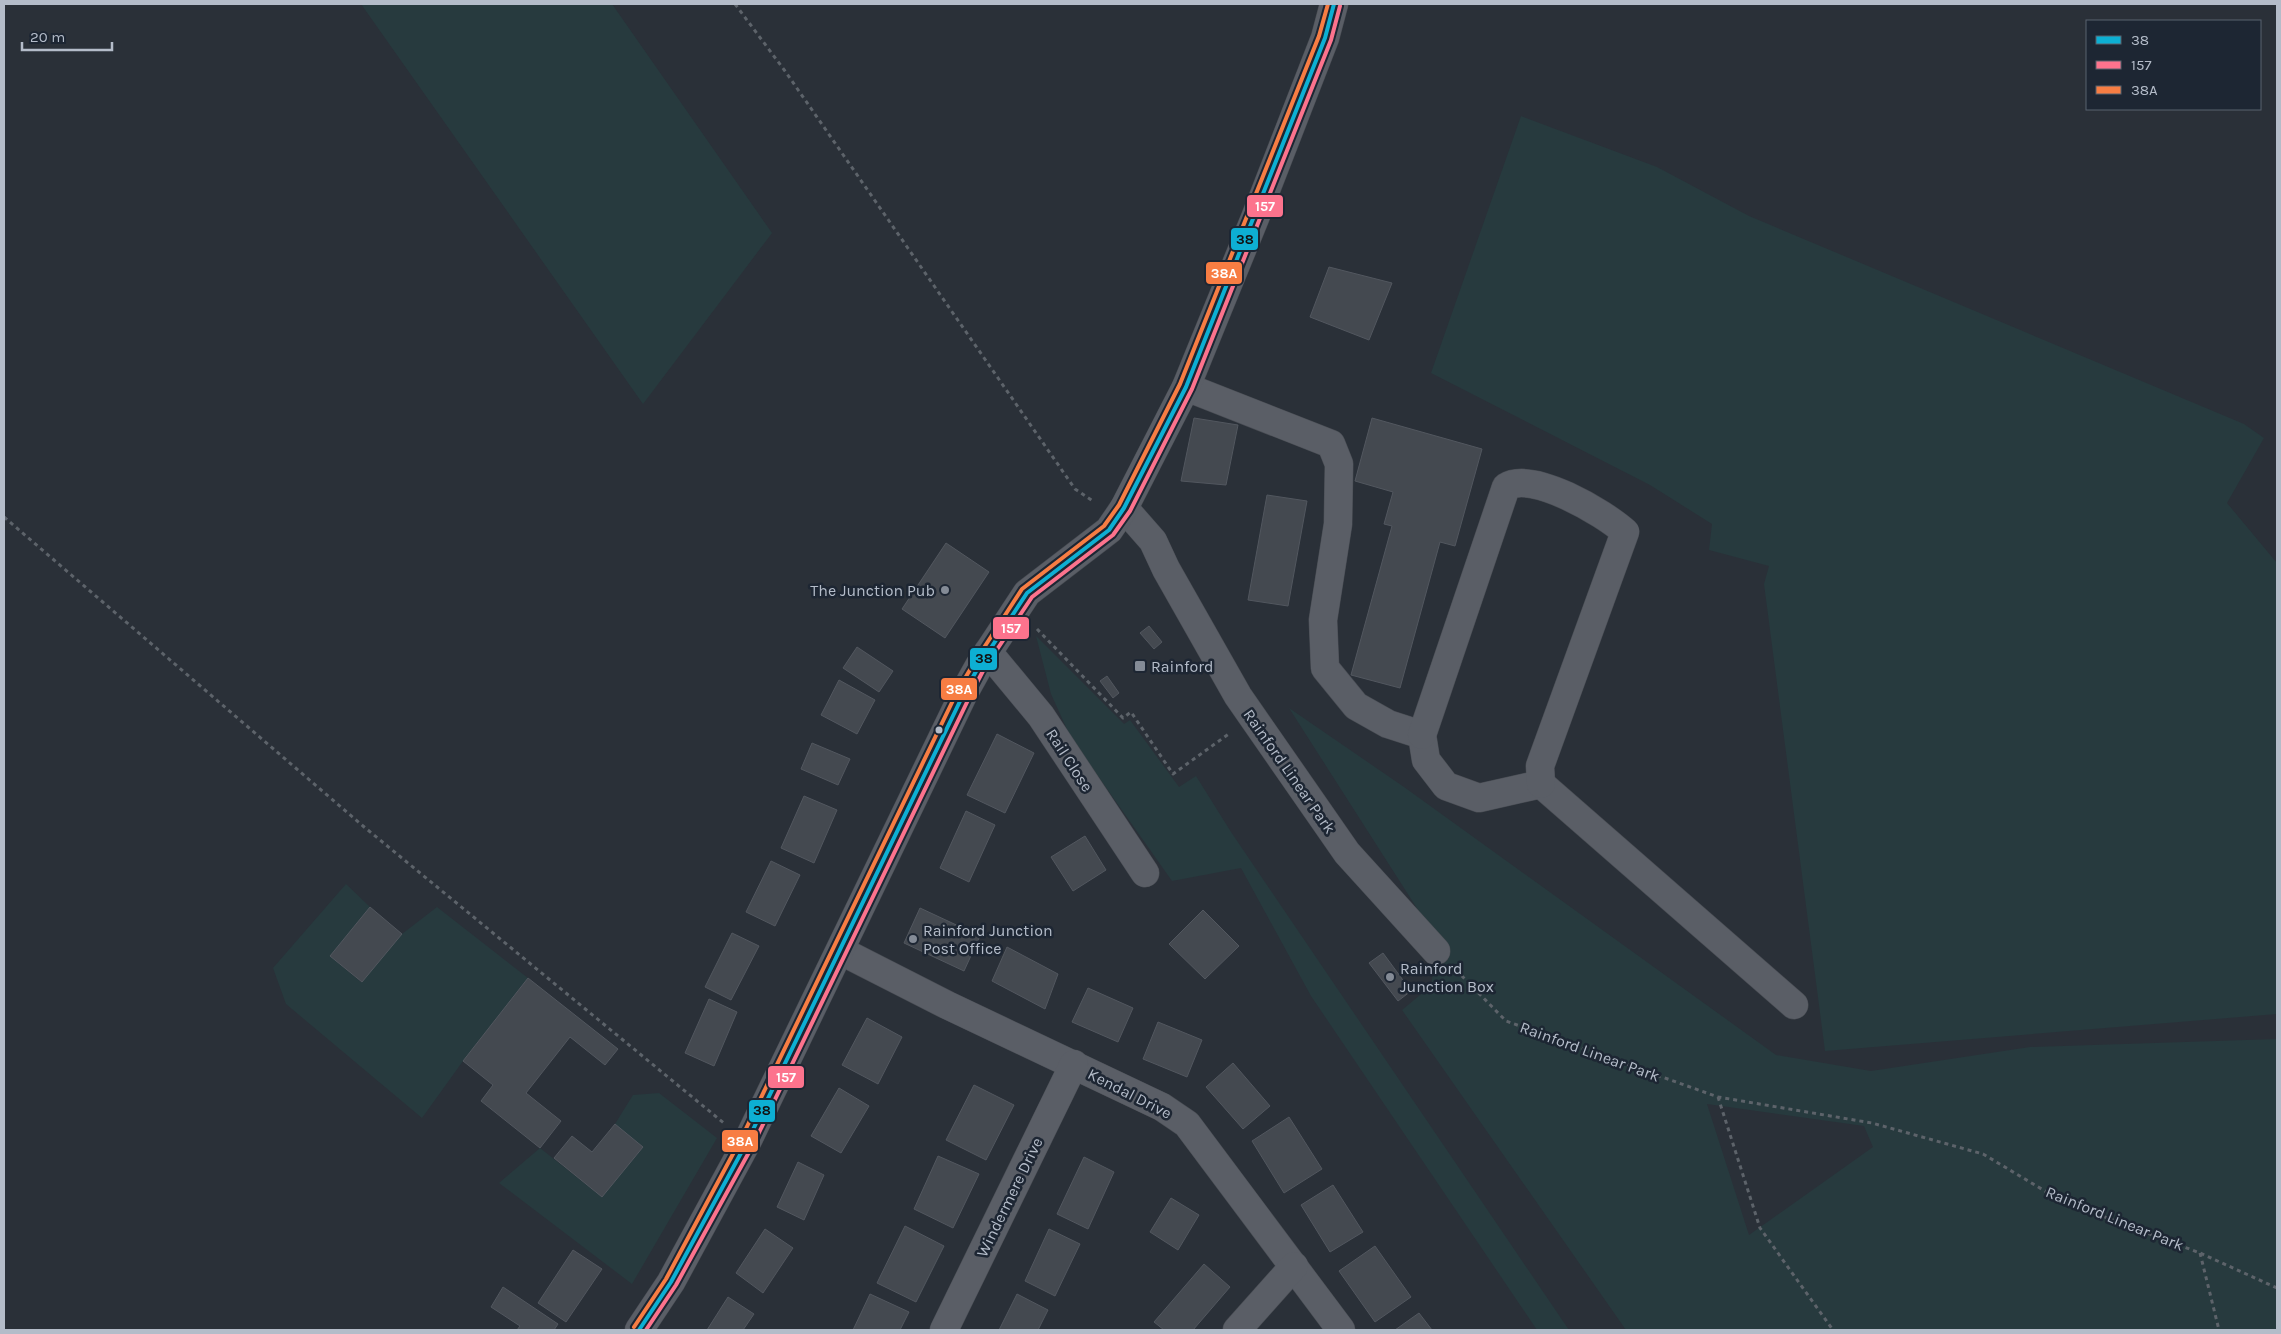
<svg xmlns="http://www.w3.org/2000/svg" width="2281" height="1334" font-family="Karla,sans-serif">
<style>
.green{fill:#273a3e;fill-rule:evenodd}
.building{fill:#444950;stroke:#52575f}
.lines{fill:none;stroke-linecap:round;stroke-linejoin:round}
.minor-casing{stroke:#484c53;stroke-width:29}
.path{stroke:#5d636a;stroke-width:3;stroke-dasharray:4 4;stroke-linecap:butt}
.minor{stroke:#5a5e66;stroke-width:28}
.bus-1-casing{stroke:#1d2633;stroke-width:8}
.bus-2-casing{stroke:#1d2633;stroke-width:8}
.bus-3-casing{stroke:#1d2633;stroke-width:8}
.bus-1{stroke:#0dafd3;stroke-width:4}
.bus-2{stroke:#fc738d;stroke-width:4}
.bus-3{stroke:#f77d43;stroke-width:4}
.poi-dot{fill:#848b96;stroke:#1d2633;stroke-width:2}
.bus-dot{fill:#b4bcc9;stroke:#1d2633;stroke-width:2}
.labels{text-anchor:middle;stroke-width:5;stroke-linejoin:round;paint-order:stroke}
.poi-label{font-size:16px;fill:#b4bcc9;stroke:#1d2633;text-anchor:start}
.street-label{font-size:16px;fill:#b4bcc9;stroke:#1d2633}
.line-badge{stroke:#1d2633;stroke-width:2}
.badge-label{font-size:14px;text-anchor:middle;font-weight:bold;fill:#fff}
.pale-badge-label{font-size:14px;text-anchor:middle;font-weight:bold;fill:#111}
</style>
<rect width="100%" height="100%" fill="#2a3038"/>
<g class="green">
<path d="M361,4H612L772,233L643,404Z"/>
<path d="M1521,116L1657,167L1749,216L2244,424L2264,438L2227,503L2277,563V1014L1825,1051L1764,584L1769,566L1709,550L1712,524L1650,485L1431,373Z"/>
<path d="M1036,636L1124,724L1130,720L1179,787L1196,776L1231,832L1569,1330H1537L1311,996L1241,868L1172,881L1071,738L1051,694Z"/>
<path d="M1289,708L1404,787L1776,1055L1871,1071L2030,1047L2277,1039V1330H1626L1402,1010L1431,986L1436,951V938ZM1707,1104L1864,1126L1873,1147L1749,1235Z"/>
<path d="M346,884L370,907L330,956L361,982L402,934L437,907L528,978L463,1061L422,1118L286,1004L273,968Z"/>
<path d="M659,1093L717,1138L632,1284L499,1183L540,1148L602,1197L643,1147L615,1124L633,1095Z"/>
</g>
<g class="building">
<path d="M1329,267L1392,283L1369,340L1310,317Z"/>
<path d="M1194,418L1238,425L1226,485L1181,481Z"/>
<path d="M1372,418L1482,449L1455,546L1440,542L1400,688L1351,675L1392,526L1384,524L1393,492L1355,481Z"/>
<path d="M1267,495L1307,501L1288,606L1248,600Z"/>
<path d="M946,543L989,572L945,638L902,609Z"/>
<path d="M1149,626L1162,642L1154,649L1140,633Z"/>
<path d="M857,647L893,671L879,692L843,668Z"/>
<path d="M1107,676L1119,693L1113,698L1100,681Z"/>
<path d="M839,680L875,700L857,734L821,715Z"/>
<path d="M997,734L1034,753L1005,813L967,795Z"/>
<path d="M812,743L850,759L838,785L801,769Z"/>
<path d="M804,796L837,810L814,863L781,848Z"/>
<path d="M966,811L995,825L969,882L940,868Z"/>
<path d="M1085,836L1106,870L1073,891L1051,857Z"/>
<path d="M771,861L800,875L775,926L746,912Z"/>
<path d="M370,907L402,934L362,982L330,956Z"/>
<path d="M920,908L980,936L964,971L904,943Z"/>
<path d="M1203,910L1239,946L1205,979L1169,944Z"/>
<path d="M732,933L759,946L731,1000L705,987Z"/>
<path d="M1007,947L1058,974L1045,1009L992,981Z"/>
<path d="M1383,953L1411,991L1398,1001L1369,963Z"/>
<path d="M528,978L618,1049L605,1065L570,1037L526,1093L561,1121L540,1148L481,1101L493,1085L463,1061Z"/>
<path d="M1088,988L1133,1008L1118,1042L1072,1022Z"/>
<path d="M709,999L737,1012L714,1066L685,1053Z"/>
<path d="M867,1018L902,1037L878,1084L842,1065Z"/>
<path d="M1158,1022L1202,1040L1187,1077L1143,1059Z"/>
<path d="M1233,1063L1270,1106L1243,1129L1206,1087Z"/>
<path d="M974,1085L1014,1105L986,1160L946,1140Z"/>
<path d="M839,1088L869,1106L841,1153L811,1136Z"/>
<path d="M1289,1117L1322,1169L1284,1193L1252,1141Z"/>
<path d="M615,1124L643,1147L602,1197L554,1158L572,1136L592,1152Z"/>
<path d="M938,1156L979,1174L953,1228L914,1209Z"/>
<path d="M1084,1157L1114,1172L1088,1229L1057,1214Z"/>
<path d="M798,1162L824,1175L804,1220L777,1207Z"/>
<path d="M1333,1185L1363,1232L1330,1252L1301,1205Z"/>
<path d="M1171,1198L1199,1215L1178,1250L1150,1232Z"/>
<path d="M905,1226L944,1246L916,1302L877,1283Z"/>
<path d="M765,1229L793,1248L763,1293L736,1273Z"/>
<path d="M1049,1229L1080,1244L1055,1296L1025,1281Z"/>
<path d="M1375,1246L1411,1297L1375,1322L1339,1271Z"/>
<path d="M573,1250L602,1269L566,1322L538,1303Z"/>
<path d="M1204,1264L1230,1287L1193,1330H1164L1154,1322Z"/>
<path d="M503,1287L558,1324L554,1330H517L520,1326L491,1307Z"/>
<path d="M870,1294L909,1312L900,1330H853Z"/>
<path d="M1017,1294L1048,1310L1038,1330H999Z"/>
<path d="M728,1297L754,1314L743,1330H707Z"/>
<path d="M1419,1313L1432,1330H1395Z"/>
</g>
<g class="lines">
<g class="minor-casing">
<g id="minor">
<path d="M1186,387L1331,444L1339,464L1338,524L1323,620L1325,668L1356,706L1388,724L1422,735L1426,760L1446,786L1479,798L1541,784L1794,1005"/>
<path d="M1124,508L1153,541L1166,569L1238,696L1347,853L1436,951"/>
<path d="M988,652L1041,716L1145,873"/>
<path d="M1422,735L1506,487C1532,470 1604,513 1625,532L1540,766L1541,784"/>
<path d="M841,951L947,1005L1162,1107L1187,1124L1341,1330"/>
<path d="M639,1330L671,1282L747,1142L964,693L979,666L1027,593L1109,530L1124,508L1186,387L1255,218L1325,38L1334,4"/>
<path d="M944,1330L1074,1064"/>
<path d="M1237,1330L1294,1266"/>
</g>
</g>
<g class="path">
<path d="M735,4L785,71L1075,489L1093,501"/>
<path d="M4,517L363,826L725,1124"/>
<path d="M1037,629L1123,718L1131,712L1173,774L1230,733"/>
<path d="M1456,970L1506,1021L1718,1097L1872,1123L1983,1154L2060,1200L2200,1253L2277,1288"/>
<path d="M1718,1097L1760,1228L1833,1330"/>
<path d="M2200,1253L2219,1330"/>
</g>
<use href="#minor" class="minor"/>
<g class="bus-1-casing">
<path id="bus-1" d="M639,1330L671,1282L747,1142L964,693L979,666L1027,593L1109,530L1124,508L1186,387L1325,38L1334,4"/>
</g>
<g class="bus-2-casing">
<path id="bus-2" d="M646,1330L676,1285L753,1145L970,696L984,669L1032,597L1113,535L1130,511L1192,389L1331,40L1340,6"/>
</g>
<g class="bus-3-casing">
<path id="bus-3" d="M634,1327L666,1279L741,1139L958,690L974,663L1022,589L1104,526L1119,505L1180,384L1319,36L1328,4"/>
</g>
<use href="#bus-1" class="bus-1"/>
<use href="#bus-2" class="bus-2"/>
<use href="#bus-3" class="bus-3"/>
</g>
<g class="poi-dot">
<circle cx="945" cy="590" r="5"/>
<rect x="1134" y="660" width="12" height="12" rx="2.5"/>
<circle cx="913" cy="939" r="5"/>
<circle cx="1390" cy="977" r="5"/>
</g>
<circle class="bus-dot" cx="939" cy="730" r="4.5"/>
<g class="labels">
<g class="poi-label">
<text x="935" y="596" text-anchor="end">The Junction Pub</text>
<text x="1151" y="672">Rainford</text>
<text x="923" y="936">Rainford Junction<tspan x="923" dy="18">Post Office</tspan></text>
<text x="1400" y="974">Rainford<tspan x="1400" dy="18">Junction Box</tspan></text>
</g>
<g class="street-label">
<text transform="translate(1070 760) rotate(57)" y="6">Rail Close</text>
<text transform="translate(1290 771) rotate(55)" y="6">Rainford Linear Park</text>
<text transform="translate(1590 1051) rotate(20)" y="6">Rainford Linear Park</text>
<text transform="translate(1130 1093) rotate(27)" y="6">Kendal Drive</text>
<text transform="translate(1009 1197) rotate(-64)" y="6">Windermere Drive</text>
<text transform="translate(2115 1218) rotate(22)" y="6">Rainford Linear Park</text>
</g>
</g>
<g class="line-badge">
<rect x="1246" y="194" width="38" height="24" rx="5" fill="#fc738d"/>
<rect x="1230" y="227" width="29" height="24" rx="5" fill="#0dafd3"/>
<rect x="1205" y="261" width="38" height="24" rx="5" fill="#f77d43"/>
<rect x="992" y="616" width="38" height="24" rx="5" fill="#fc738d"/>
<rect x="969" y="647" width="29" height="24" rx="5" fill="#0dafd3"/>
<rect x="940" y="677" width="38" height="24" rx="5" fill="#f77d43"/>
<rect x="767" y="1065" width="38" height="24" rx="5" fill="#fc738d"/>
<rect x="748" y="1099" width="28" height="24" rx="5" fill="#0dafd3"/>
<rect x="721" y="1129" width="38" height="24" rx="5" fill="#f77d43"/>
</g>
<g class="badge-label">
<text x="1265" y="211">157</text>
<text x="1224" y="278">38A</text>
<text x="1011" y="633">157</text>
<text x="959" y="694">38A</text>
<text x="786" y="1082">157</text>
<text x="740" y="1146">38A</text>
</g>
<g class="pale-badge-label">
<text x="1245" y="244">38</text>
<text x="984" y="663">38</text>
<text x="762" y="1115">38</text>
</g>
<rect width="2281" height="1334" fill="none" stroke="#b4bcc9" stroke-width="10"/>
<rect x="2086" y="20" width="175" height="90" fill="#1d2633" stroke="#59626f"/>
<rect x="2096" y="36" width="25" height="8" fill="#0dafd3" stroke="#59626f"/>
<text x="2131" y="45" font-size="15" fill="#b4bcc9">38</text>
<rect x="2096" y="61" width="25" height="8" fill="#fc738d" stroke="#59626f"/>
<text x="2131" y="70" font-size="15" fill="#b4bcc9">157</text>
<rect x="2096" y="86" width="25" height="8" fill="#f77d43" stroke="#59626f"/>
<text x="2131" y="95" font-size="15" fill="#b4bcc9">38A</text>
<path d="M22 42v8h90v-8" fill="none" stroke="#b4bcc9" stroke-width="2.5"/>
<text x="30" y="42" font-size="15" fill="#b4bcc9" stroke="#1d2633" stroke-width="4" paint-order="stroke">20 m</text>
</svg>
